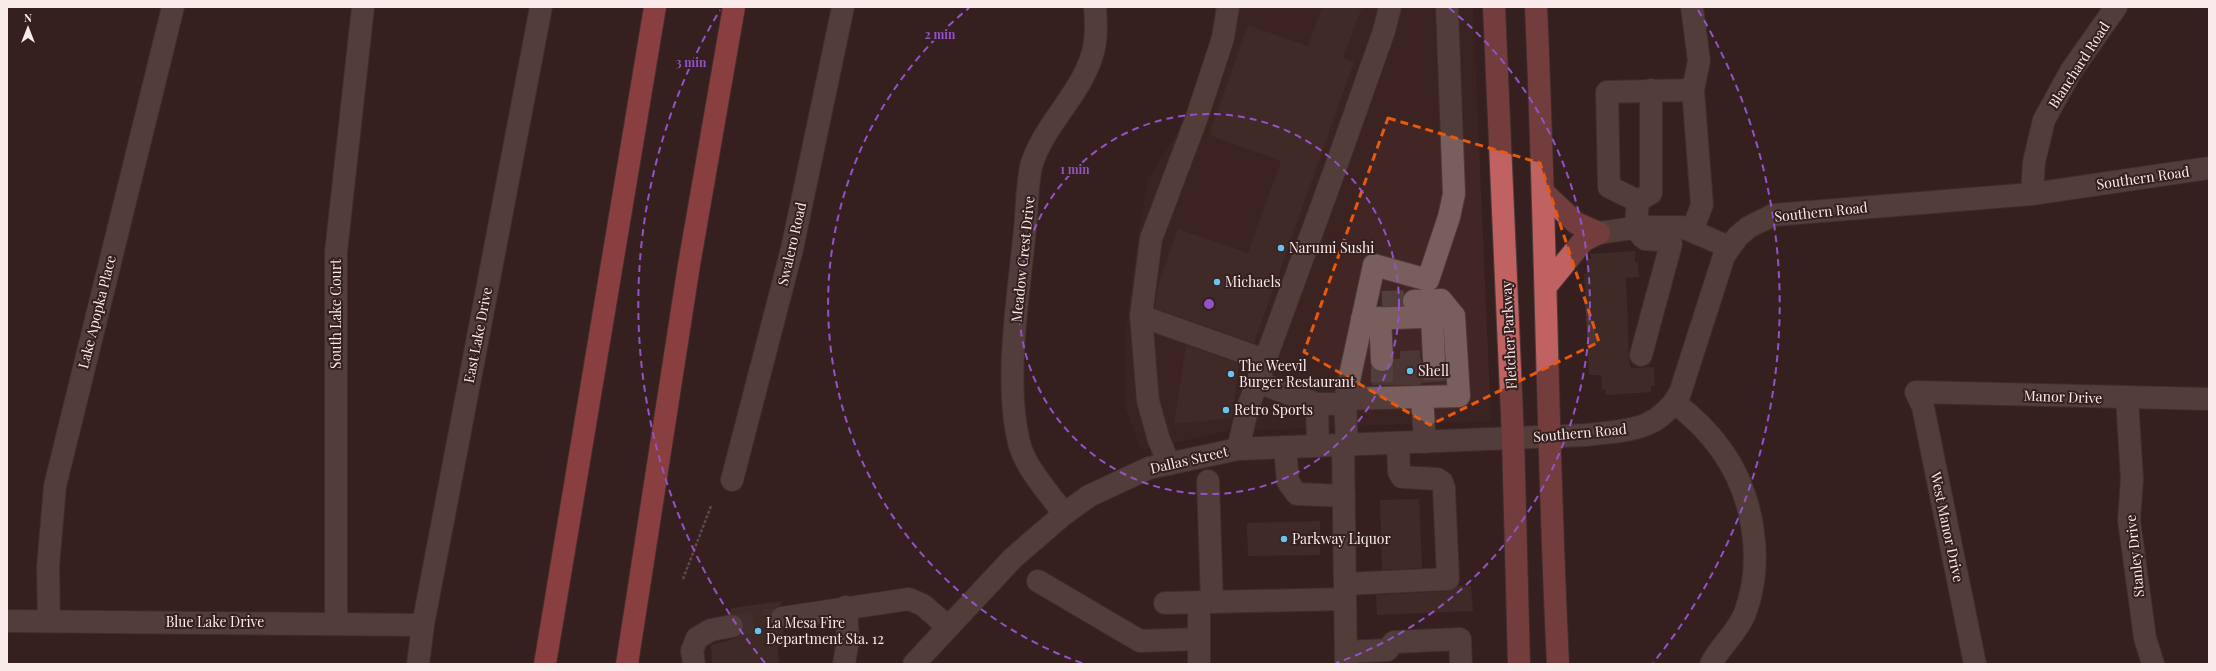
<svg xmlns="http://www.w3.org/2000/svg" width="2216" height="671" font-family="'Playfair Display',serif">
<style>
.built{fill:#422625}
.building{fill:#4c3534}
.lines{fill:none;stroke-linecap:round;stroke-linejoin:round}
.minor-tunnel{stroke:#533e3e;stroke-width:22;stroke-dasharray:22 11;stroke-linecap:butt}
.minor-casing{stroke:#4d3b3b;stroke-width:24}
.major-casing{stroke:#4d3b3b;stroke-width:24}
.highway-casing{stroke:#4d3b3b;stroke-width:24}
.path{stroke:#8d7b7a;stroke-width:2.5;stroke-dasharray:3 2;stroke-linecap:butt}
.minor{stroke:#785f5d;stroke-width:22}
.major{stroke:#c06162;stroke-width:22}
.highway{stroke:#f06266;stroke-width:22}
.marked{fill:none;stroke:#e8590c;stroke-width:3;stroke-dasharray:8 5;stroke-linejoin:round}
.ring{fill:none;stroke:#9452c8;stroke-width:2;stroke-dasharray:7 5}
.poi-dot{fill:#66c4ef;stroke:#35201f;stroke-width:1.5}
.labels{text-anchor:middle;stroke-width:4;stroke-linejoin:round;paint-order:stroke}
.street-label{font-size:14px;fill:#faebeb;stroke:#35201f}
.poi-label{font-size:14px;fill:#faebeb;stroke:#35201f;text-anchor:start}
.centre{fill:#9452c8;stroke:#35201f;stroke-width:2}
.ring-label{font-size:12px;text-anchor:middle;font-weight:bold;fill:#9452c8;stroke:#35201f;stroke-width:4;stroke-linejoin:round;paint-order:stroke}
</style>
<rect width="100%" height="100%" fill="#35201f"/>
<path class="built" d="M1216,7H1473L1491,421L1228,431L1141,450L1125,407L1126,328L1139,232L1148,179L1199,98Z"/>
<g class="building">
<path d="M1322,7H1362L1343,58L1354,62L1254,343L1155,308L1157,289L1178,229L1248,253L1281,161L1209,135L1248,25L1308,46Z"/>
<path d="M1635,251V262H1638L1639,277L1626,278L1629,358L1631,368L1654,367L1655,386H1651V392L1606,395L1605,389L1602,390L1601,375H1589L1584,274H1587L1586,259H1591L1590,254Z"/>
<path d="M1382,295H1403V305L1383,306Z"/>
<path d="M1186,345L1239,364L1232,418L1174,424Z"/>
<path d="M1420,350V358L1428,369L1435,370L1444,364L1446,381L1421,383V385H1372V367L1377,371H1388L1393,366L1394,359H1400V351Z"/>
<path d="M1419,499L1422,568L1382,570L1380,500Z"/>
<path d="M1320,521V555L1248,556L1247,523Z"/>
<path d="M1458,586H1471L1473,611L1377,615L1376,595L1449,591Z"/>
<path d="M781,601V605L775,608L771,613L770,619L772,626L783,630L784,637L777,638L779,664H712L711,645L733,639L740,635L744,630L742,618L731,614V608Z"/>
</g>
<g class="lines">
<g class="minor-tunnel">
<path d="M1382,302L1414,301"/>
<path d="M1434,358L1435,382"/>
<path d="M1382,360V384"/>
<path d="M732,626L782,618"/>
</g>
<g class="minor-casing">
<g id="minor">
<path d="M1692,7L1699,61L1693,90"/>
<path d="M2032,194L2034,162L2044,120L2071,71L2116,7"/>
<path d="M1638,201L1609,187L1607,92L1693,90L1702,205L1692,231"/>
<path d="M1599,233L1640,227H1682L1729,247"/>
<path d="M1414,301L1441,300L1454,316"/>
<path d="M1141,316L1265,360"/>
<path d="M1432,317L1434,358"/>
<path d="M1380,318L1382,360"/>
<path d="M1641,355L1671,244L1659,240L1645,239C1633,231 1637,213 1638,201L1651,193V90"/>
<path d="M1257,382L1317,404H1345"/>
<path d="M1422,397L1425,442"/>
<path d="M1345,399L1459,396L1454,316L1362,319"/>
<path d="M2127,399L2132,479L2129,520L2145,638L2153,664"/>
<path d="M1675,403C1692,416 1707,430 1720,448C1753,493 1765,560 1745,613C1738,632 1720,646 1711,664"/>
<path d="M1317,404L1318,446"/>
<path d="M1343,445L1346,664"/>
<path d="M1347,445L1345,399L1374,265L1428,280L1449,217L1454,194L1447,7"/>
<path d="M1285,447L1288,482L1297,494L1344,496"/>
<path d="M1238,449L1247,410L1334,172L1384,31L1390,7"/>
<path d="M1169,464L1159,440L1148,401L1141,316L1151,239L1197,117L1223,38L1228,7"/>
<path d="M732,480L792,249L843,7"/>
<path d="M1208,481L1212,602"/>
<path d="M1064,514C1050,494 1027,470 1020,446C1003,384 1019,293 1025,229C1027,211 1027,180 1032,163C1046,122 1082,93 1093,52C1097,37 1096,22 1095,7"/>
<path d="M1038,581L1140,641L1199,639"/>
<path d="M1345,584L1448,579L1444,488L1442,482L1437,479L1402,477L1399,472L1398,443"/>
<path d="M1199,602V664"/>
<path d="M1165,603L1345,599"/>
<path d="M782,618L909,599L923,605L948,627"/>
<path d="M7,621L423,625"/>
<path d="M49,621L48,567L55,486L173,7"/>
<path d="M336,623V252L363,7"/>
<path d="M1346,652L1387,650L1394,642L1460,639L1461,664"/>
<path d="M418,664L423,625L541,7"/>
<path d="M694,664L692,651L697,638L711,630L732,626"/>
<path d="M844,664L848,640L846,607"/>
<path d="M914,664L1013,558L1064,514L1089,496L1149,468L1238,449L1586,435C1626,430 1658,432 1680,393L1724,256L1738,236L1749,227L1773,215L2032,194L2209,168"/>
<path d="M1975,664L1923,407L1916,392L2209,399"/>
</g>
</g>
<g class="major-casing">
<g id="major">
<path d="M1494,7L1513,438L1519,664"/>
<path d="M1536,7C1546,226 1547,445 1558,664"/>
<path d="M1544,193L1576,223L1599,233"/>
<path d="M1547,285L1583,241L1599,233"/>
</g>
</g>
<g class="highway-casing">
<g id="highway">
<path d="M545,664L655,7"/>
<path d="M627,664L689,265L734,7"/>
</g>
</g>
<path class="path" d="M683,579L711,506"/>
<use href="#minor" class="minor"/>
<use href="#major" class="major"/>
<use href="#highway" class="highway"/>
</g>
<path d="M0 0H2216V671H0ZM1388,118L1540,163L1599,342L1430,425L1304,352Z" fill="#35201f" fill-opacity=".55" fill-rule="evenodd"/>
<path class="marked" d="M1388,118L1540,163L1599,342L1430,425L1304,352Z"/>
<g class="ring">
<circle cx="1209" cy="304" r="190"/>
<path d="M1082 663A381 381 0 0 1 969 8M1449 8A381 381 0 0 1 1336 663"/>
<path d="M765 663A571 571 0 0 1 720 10M1698 10A571 571 0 0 1 1653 663"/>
</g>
<g class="poi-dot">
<circle cx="1281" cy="248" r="4"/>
<circle cx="1217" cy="282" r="4"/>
<circle cx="1410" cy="371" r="4"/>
<circle cx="1231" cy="374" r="4"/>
<circle cx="1226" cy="410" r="4"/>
<circle cx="1284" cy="539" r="4"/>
<circle cx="758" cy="631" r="4"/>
</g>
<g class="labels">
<g class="street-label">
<text transform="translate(2079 65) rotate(-57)" y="5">Blanchard Road</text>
<text transform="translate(2143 178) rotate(-8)" y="5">Southern Road</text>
<text transform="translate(1821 212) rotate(-6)" y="5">Southern Road</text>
<text transform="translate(792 244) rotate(-77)" y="5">Swalero Road</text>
<text transform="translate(1023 259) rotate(-84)" y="5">Meadow Crest Drive</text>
<text transform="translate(97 312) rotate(-76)" y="5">Lake Apopka Place</text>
<text transform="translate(336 314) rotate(-90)" y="5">South Lake Court</text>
<text transform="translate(478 335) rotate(-79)" y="5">East Lake Drive</text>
<text transform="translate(1509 335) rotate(-93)" y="5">Fletcher Parkway</text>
<text transform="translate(2063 397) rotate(2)" y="5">Manor Drive</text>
<text transform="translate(1580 433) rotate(-5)" y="5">Southern Road</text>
<text transform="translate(1189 460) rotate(-13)" y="5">Dallas Street</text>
<text transform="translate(1947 527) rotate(78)" y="5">West Manor Drive</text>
<text transform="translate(2135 556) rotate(-96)" y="5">Stanley Drive</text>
<text x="215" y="627">Blue Lake Drive</text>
</g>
<g class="poi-label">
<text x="1289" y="253">Narumi Sushi</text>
<text x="1225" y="287">Michaels</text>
<text x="1239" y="371">The Weevil<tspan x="1239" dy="16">Burger Restaurant</tspan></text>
<text x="1418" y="376">Shell</text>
<text x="1234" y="415">Retro Sports</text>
<text x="1292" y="544">Parkway Liquor</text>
<text x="766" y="628">La Mesa Fire<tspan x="766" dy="16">Department Sta. 12</tspan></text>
</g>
</g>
<circle cx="1209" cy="304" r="6" class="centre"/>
<g class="ring-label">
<text x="940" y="39">2 min</text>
<text x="691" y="67">3 min</text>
<text x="1075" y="174">1 min</text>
</g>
<rect width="2216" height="671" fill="none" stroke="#faebeb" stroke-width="16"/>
<g transform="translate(28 28)" stroke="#35201f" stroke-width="3" paint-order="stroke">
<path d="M0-3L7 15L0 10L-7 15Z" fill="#faebeb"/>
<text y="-6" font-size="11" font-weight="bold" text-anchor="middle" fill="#faebeb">N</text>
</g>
</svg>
